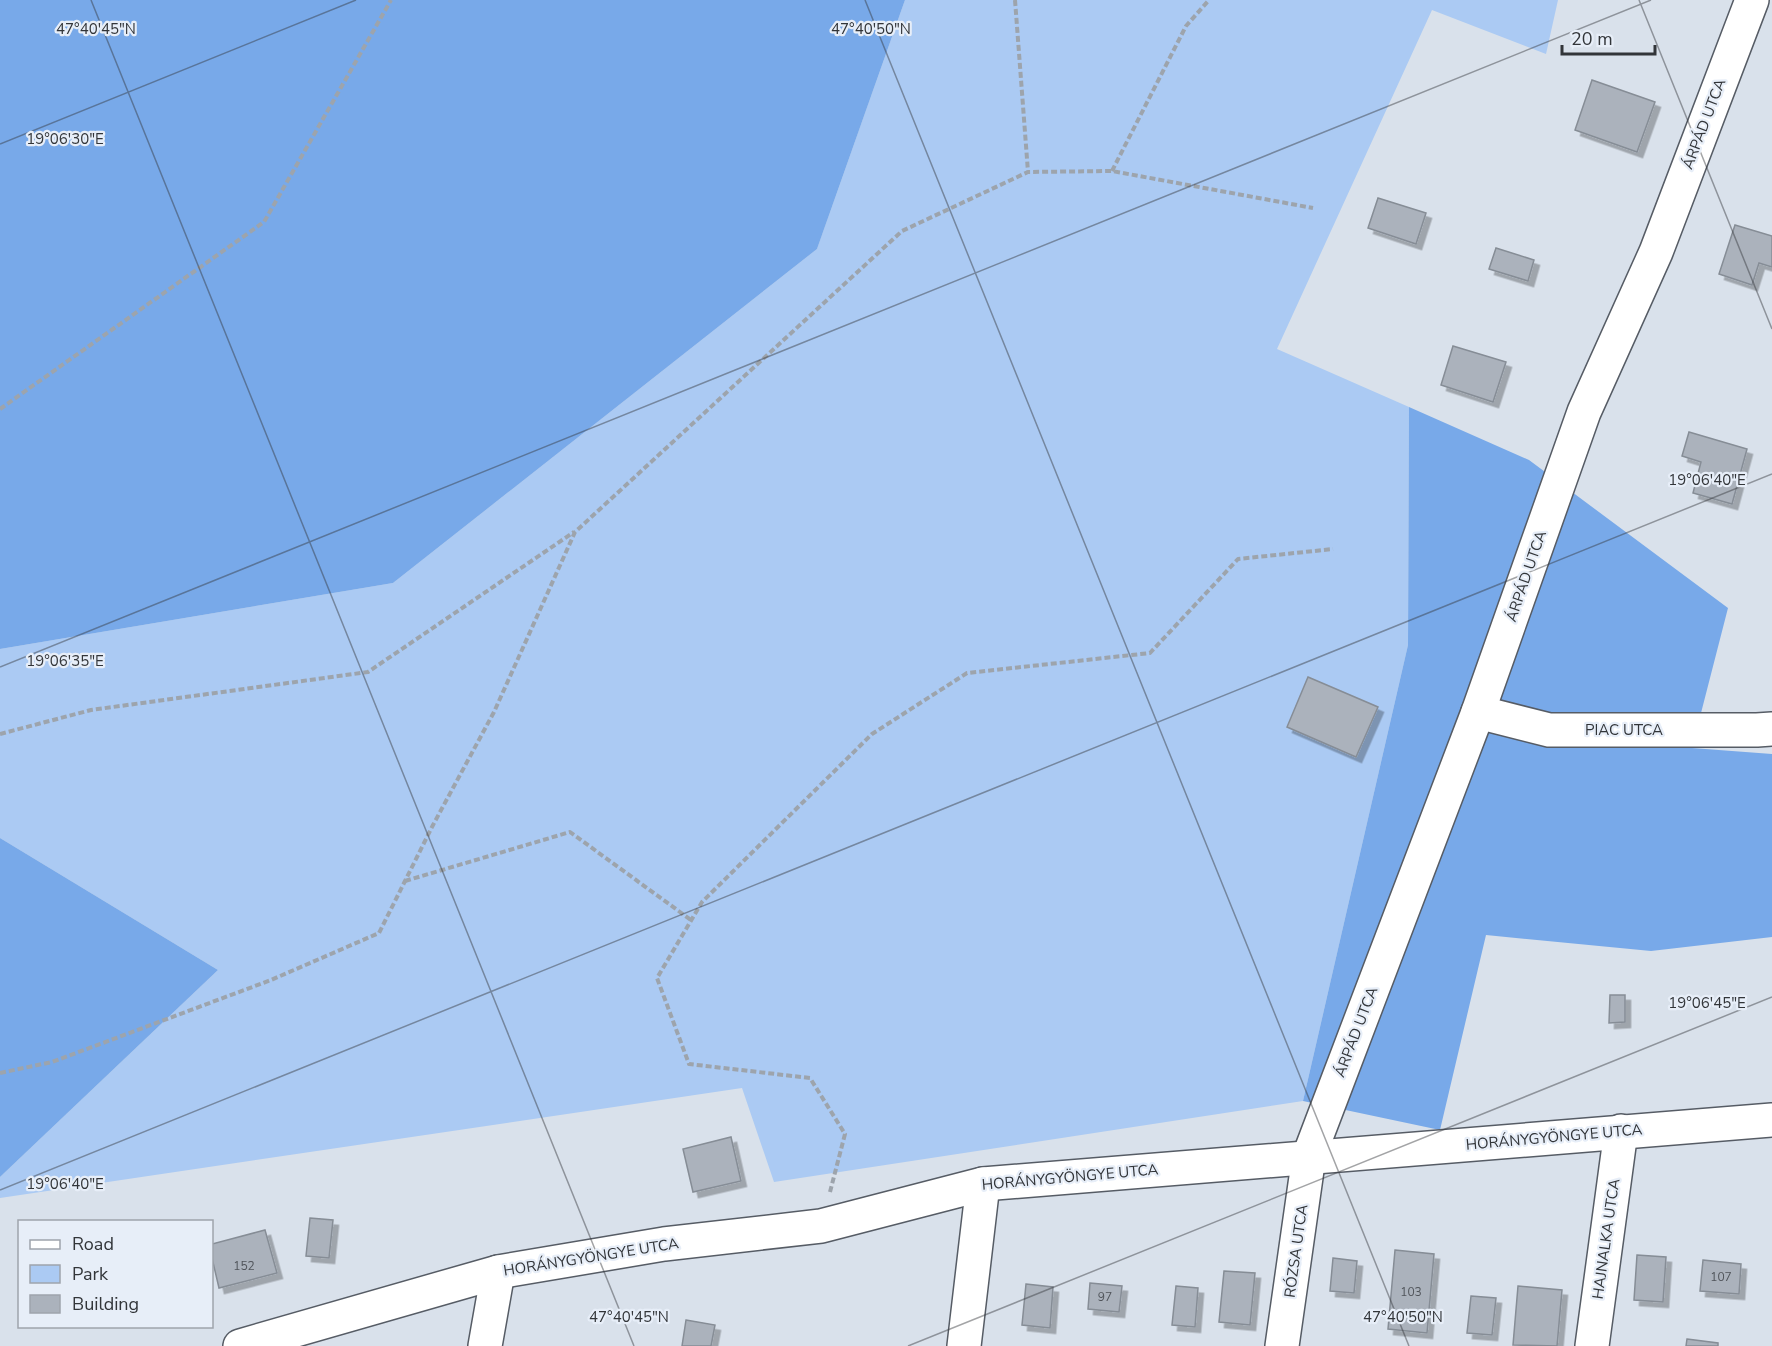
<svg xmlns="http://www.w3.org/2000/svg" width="1772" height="1346" font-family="'Nunito Sans',sans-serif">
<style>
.green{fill:#abcaf3}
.forest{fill:#78a9e9}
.building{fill:#abb2bc;stroke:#868d96;stroke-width:1.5;filter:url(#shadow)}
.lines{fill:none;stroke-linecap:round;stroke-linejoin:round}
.street-casing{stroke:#565c65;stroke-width:36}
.path{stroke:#9da4ac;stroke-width:4;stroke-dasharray:6 3;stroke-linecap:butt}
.street{stroke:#fff;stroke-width:33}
.ticks{fill:none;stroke:#323539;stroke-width:1.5;stroke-opacity:0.45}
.labels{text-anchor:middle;stroke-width:4.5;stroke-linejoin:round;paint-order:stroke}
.number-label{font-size:12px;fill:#50545a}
.street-label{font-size:15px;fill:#323539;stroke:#e7eef8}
.ticks-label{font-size:15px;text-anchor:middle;fill:#323539;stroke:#e7eef8;stroke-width:4.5;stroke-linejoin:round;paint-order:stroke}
</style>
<defs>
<filter id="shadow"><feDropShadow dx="5.5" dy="5.5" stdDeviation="0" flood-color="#0004"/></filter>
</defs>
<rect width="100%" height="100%" fill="#d9e1eb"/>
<path class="green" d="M905,0H1558L1546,54L1432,10L1277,349L1409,407L1408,645L1303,1101L774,1182L742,1088L0,1198V1177L218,970L0,838V649L393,583L817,249Z"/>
<g class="forest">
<path d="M0,0H905L817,249L393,583L0,649Z"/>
<path d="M1409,407L1529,460L1728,608L1692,748L1772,754V937L1651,951L1486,935L1440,1130L1303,1101L1408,645Z"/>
<path d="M0,838L218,970L0,1177Z"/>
</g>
<g class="building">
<path d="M1592,80L1655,102L1637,152L1575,130Z"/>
<path d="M1378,198L1426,213L1416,244L1368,228Z"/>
<path d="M1735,225L1772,236V267L1759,263L1752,285L1719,274Z"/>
<path d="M1496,248L1534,260L1528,281L1489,269Z"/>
<path d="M1453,346L1506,362L1493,402L1441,385Z"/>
<path d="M1689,432L1747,449L1732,504L1693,493L1701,462L1682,456Z"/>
<path d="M1308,677L1378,707L1356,757L1287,727Z"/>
<path d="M1610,995H1625V1022L1609,1023Z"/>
<path d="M731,1137L741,1181L693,1192L683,1149Z"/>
<path d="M310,1218L333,1220L329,1258L306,1256Z"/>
<path d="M265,1230L277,1273L219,1288L212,1258V1244Z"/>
<path d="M1395,1250L1434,1254L1427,1333L1388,1329Z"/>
<path d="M1637,1255L1666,1257L1663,1302L1634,1300Z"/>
<path d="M1333,1258L1357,1261L1354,1293L1330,1291Z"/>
<path d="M1703,1260L1741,1264L1739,1294L1700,1291Z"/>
<path d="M1224,1271L1255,1273L1250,1325L1219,1322Z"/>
<path d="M1090,1283L1122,1286L1119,1312L1088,1309Z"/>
<path d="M1026,1284L1053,1287L1050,1328L1022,1325Z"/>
<path d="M1176,1286L1198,1288L1195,1327L1172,1325Z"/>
<path d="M1518,1286L1562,1290L1557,1346L1513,1345Z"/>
<path d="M1471,1296L1496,1298L1492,1335L1467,1333Z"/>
<path d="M686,1320L715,1325L711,1346H682Z"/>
<path d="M1687,1339L1718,1343V1346H1686Z"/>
</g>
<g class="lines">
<g class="street-casing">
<g id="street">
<path d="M1478,712L1549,730H1757L1772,729"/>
<path d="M240,1346L498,1272L664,1244L821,1226L983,1184L1772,1120"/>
<path d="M485,1346L498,1272"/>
<path d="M964,1346L983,1184"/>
<path d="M1282,1346L1309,1156L1478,712L1584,412L1656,252L1752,0"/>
<path d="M1592,1346L1621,1131"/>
</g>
</g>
<g class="path">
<path d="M1015,0L1028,172"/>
<path d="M1112,171L1186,26L1209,0"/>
<path d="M0,409L264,222L391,0"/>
<path d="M0,734L91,710L368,672L574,532"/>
<path d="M405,881L570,832L691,920"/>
<path d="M0,1073L52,1062L271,980L379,933L433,825L494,712L575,532L902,231L1028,172L1112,171L1313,208"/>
<path d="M830,1192L845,1134L810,1078L689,1064L657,978L702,902L872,734L967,673L1150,653L1238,559L1333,549"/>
</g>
<use href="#street" class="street"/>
</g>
<path class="ticks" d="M91,0L634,1346M865,0L1409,1346M1639,0L1772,329M0,144L356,0M0,667L1651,0M0,1190L1772,474M908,1346L1772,997"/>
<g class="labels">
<g class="number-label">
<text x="244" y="1270">152</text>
<text x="1721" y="1281">107</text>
<text x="1411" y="1296">103</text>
<text x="1105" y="1301">97</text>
</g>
<g class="street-label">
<text transform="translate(1704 124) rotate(-69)" y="5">ÁRPÁD UTCA</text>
<text transform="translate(1526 576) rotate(-71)" y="5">ÁRPÁD UTCA</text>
<text x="1624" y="735">PIAC UTCA</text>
<text transform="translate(1356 1032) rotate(-69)" y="5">ÁRPÁD UTCA</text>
<text transform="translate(1554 1137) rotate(-5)" y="5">HORÁNYGYÖNGYE UTCA</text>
<text transform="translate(1070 1177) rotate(-5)" y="5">HORÁNYGYÖNGYE UTCA</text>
<text transform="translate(1606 1239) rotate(-82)" y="5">HAJNALKA UTCA</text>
<text transform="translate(1296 1251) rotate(-82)" y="5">RÓZSA UTCA</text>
<text transform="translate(591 1257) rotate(-9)" y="5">HORÁNYGYÖNGYE UTCA</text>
</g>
</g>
<g class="ticks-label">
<text x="96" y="34">47°40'45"N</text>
<text x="871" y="34">47°40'50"N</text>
<text x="65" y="144">19°06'30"E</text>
<text x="1707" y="485">19°06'40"E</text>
<text x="65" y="666">19°06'35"E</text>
<text x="1707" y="1008">19°06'45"E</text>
<text x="65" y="1189">19°06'40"E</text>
<text x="629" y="1322">47°40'45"N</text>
<text x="1403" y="1322">47°40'50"N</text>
</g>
<rect x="18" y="1220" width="195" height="108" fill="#e7eef8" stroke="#9fa4ac" stroke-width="1.5"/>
<rect x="30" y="1240" width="30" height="9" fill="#ffffff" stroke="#9fa4ac" stroke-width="1.5"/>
<text x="72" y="1250" font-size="18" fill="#323539">Road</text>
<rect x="30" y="1265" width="30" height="18" fill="#abcaf3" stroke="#9fa4ac" stroke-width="1.5"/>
<text x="72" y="1280" font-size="18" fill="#323539">Park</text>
<rect x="30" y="1295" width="30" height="18" fill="#abb2bc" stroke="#9fa4ac" stroke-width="1.5"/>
<text x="72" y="1310" font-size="18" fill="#323539">Building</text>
<path d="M1562 45v9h93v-9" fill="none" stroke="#323539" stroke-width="3"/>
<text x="1571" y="45" font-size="18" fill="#323539" stroke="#e7eef8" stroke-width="4.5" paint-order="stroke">20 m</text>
</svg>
